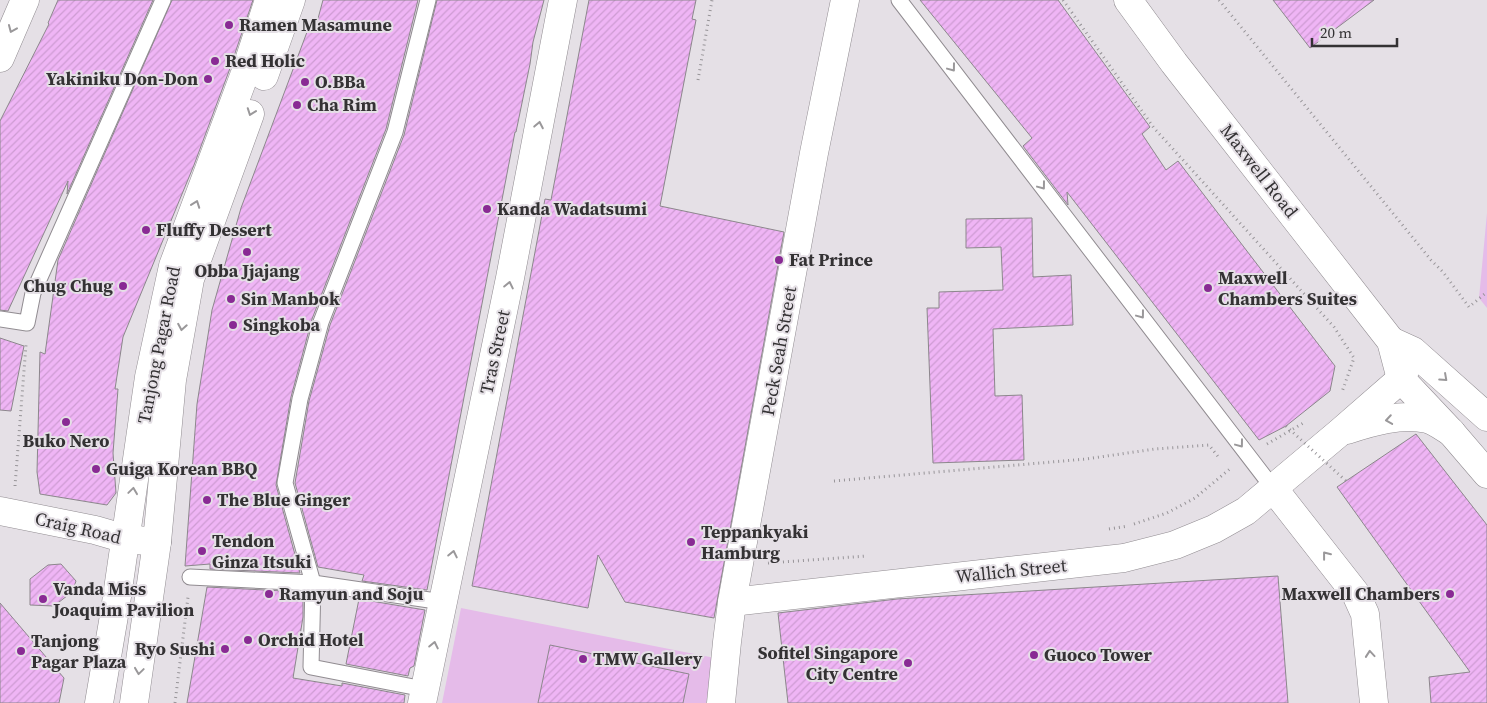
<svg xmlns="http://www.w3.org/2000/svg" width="1487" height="703" font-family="'Source Serif 4',serif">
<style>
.park{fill:#e5bbe9}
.building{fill:url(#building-hatch);stroke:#8c878c}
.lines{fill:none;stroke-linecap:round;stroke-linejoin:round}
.service-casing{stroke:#918c91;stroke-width:17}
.minor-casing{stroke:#918c91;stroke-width:29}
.secondary-casing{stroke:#918c91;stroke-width:29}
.path{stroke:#979498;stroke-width:3;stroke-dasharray:1 4;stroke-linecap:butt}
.service{stroke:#fff;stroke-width:15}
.minor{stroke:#fff;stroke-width:28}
.secondary{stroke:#fff;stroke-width:28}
.path-bridge{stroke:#979498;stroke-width:3;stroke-dasharray:1 4;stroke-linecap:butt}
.oneway{stroke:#9a989a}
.poi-dot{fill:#892a94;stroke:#e5e0e6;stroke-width:2}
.labels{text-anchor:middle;stroke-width:4;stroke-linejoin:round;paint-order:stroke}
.poi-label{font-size:18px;font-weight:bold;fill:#343234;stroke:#e5e0e6;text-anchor:start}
.street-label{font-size:18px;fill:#343234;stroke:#e5e0e6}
</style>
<defs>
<pattern id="building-hatch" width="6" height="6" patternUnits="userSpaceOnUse" patternTransform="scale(1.25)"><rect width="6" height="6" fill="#efb5f5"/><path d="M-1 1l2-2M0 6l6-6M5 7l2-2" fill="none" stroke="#ce9cd3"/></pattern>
</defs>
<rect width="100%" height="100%" fill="#e5e0e6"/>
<g class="park">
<path d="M1487,213V308L1479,298Z"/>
<path d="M461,608L715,658L706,703H442Z"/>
</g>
<g class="building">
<path d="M58,0H153L67,194L68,181L8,311L0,310V121L49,24L48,23Z"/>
<path d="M172,0H253L229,71L194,165L123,337L115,389H118L113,453L116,493L107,505L40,494L37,472L40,352L45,354L58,260Z"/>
<path d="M323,0H418L386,129L312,319L291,397L276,485L300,573L210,569V564L185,566L197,404L212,310L241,208L310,24L316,26Z"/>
<path d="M437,0H544L533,42L530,64L516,132H515L427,590L362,581L364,575L318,567L295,483L309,401L330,325L404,135Z"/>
<path d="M589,0H696L692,19L696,20L660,206L784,232L714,618L625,602L598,555L588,608L472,586L545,199L551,200Z"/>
<path d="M920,0H1058L1150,127L1142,134L1166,170L1178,161L1335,366L1330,391L1286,426L1259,440L1067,192L1068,205L1023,146L1032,138Z"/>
<path d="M1273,0H1374L1310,48Z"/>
<path d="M1032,218L1033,277L1071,275L1073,325L993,329L995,396L1022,395L1024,460L933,463L927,308H939V292L1003,290L1001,247L966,248V219Z"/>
<path d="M0,338L24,346L11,411L0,410Z"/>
<path d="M1416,434L1487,525V703H1431L1429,677L1470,672L1337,487Z"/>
<path d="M61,564L76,581L72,592L54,606L30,605V579L48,565Z"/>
<path d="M1278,576L1288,703H788L778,613L897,599Z"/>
<path d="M207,587L303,592V617L293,678L342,686V683L405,695L404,703H187Z"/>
<path d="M359,599L425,610L414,666L410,668L408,676L346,664Z"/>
<path d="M0,603L64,678L59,703H0Z"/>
<path d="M550,645L689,674L683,703H538Z"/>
</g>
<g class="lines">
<g class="service-casing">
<g id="service">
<path d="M899,0L1273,488"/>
<path d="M0,319L27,323L33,293L163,0"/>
<path d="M190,577L313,583L443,602"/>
<path d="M424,689L311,667L313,583L285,483L300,399L321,322L395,132L428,0"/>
</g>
</g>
<g class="minor-casing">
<g id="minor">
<path d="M0,58L25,0"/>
<path d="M1347,430C1371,422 1402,413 1427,419C1435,421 1444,428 1451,432"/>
<path d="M1273,488L1356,594L1365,614L1374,703"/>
<path d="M0,511L95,530L126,539L157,542"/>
<path d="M732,602L1124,558L1175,545L1214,529L1246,511L1339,433L1401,379L1411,357"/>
<path d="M422,703L510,278L563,0"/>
<path d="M721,703L727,642L732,602L814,153L845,0"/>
</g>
</g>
<g class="secondary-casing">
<g id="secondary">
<path d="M1128,0L1174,63L1391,341L1401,379L1451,432L1487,474"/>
<path d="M264,76L291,0"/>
<path d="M1391,341L1413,351L1487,417"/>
<path d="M99,703L115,610L149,377L173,266L244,76L269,0"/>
<path d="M134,703L157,542L172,380L190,279L250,114"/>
</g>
</g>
<g class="path">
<path d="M1063,0L1154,128L1334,327L1354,358L1342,392"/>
<path d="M1219,0L1431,260L1443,272L1469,307L1487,292"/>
<path d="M698,80L712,0"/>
<path d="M1267,444L1305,422"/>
<path d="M834,481L1086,459L1155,449L1209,445L1220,459"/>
<path d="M15,486L26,345"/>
<path d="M1134,524L1167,513L1195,498L1231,468"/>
<path d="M1109,529L1128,526"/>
<path d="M768,563L867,556"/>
<path d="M175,703L188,597"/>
</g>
<use href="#service" class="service"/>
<use href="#minor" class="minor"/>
<use href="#secondary" class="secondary"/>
<path class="path-bridge" d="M1286,426L1346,481"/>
</g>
<defs><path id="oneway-chevron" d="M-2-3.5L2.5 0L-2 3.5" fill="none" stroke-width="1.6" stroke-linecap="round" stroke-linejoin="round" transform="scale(1.25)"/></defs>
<g class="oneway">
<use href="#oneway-chevron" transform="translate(12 29) rotate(113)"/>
<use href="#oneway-chevron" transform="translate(952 68) rotate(53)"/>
<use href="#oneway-chevron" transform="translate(251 112) rotate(110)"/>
<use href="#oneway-chevron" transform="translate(539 125) rotate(-79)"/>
<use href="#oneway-chevron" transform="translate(1042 186) rotate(53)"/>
<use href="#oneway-chevron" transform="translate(196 204) rotate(-70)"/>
<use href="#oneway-chevron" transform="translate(509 285) rotate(-78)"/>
<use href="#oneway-chevron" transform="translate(1141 315) rotate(53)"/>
<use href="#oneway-chevron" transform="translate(182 327) rotate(100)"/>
<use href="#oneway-chevron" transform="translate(1444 378) rotate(42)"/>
<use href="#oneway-chevron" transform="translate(1389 420) rotate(171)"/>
<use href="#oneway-chevron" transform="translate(1240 444) rotate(53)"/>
<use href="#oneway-chevron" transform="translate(133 491) rotate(-82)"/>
<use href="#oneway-chevron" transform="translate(453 554) rotate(-78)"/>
<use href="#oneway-chevron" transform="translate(1326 555) rotate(-128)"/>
<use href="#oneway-chevron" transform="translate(434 645) rotate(-78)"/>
<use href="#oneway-chevron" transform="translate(1370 654) rotate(-95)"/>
<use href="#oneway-chevron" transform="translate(139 671) rotate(98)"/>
</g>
<g class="poi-dot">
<circle cx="229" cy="25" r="5"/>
<circle cx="215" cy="61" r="5"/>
<circle cx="208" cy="79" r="5"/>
<circle cx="305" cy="82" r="5"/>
<circle cx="297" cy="105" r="5"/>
<circle cx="487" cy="209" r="5"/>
<circle cx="146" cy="230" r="5"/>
<circle cx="247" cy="252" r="5"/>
<circle cx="779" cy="260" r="5"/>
<circle cx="123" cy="286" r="5"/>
<circle cx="1208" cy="288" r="5"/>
<circle cx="231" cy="299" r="5"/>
<circle cx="233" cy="325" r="5"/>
<circle cx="66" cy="422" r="5"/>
<circle cx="96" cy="469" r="5"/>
<circle cx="207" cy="500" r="5"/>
<circle cx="691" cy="542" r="5"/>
<circle cx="202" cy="551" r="5"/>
<circle cx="269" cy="594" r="5"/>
<circle cx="1450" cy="594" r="5"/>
<circle cx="43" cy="599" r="5"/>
<circle cx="248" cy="640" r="5"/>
<circle cx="225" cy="649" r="5"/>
<circle cx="21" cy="651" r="5"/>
<circle cx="1034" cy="655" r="5"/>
<circle cx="583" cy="659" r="5"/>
<circle cx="908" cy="663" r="5"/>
</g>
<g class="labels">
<g class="poi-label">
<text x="239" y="31">Ramen Masamune</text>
<text x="225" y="67">Red Holic</text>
<text x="198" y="85" text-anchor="end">Yakiniku Don-Don</text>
<text x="315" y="88">O.BBa</text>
<text x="307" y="111">Cha Rim</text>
<text x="497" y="215">Kanda Wadatsumi</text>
<text x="156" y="236">Fluffy Dessert</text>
<text x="789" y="266">Fat Prince</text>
<text x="247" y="277" text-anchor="middle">Obba Jjajang</text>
<text x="1218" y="284">Maxwell<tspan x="1218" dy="21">Chambers Suites</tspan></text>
<text x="113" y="292" text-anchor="end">Chug Chug</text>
<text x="241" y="305">Sin Manbok</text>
<text x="243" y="331">Singkoba</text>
<text x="66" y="447" text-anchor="middle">Buko Nero</text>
<text x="106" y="475">Guiga Korean BBQ</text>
<text x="217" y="506">The Blue Ginger</text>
<text x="701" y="538">Teppankyaki<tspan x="701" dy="21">Hamburg</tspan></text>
<text x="212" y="547">Tendon<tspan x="212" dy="21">Ginza Itsuki</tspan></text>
<text x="53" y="595">Vanda Miss<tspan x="53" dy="21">Joaquim Pavilion</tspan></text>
<text x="279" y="600">Ramyun and Soju</text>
<text x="1440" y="600" text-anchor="end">Maxwell Chambers</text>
<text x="258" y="646">Orchid Hotel</text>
<text x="31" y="647">Tanjong<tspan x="31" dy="21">Pagar Plaza</tspan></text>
<text x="215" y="655" text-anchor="end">Ryo Sushi</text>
<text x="898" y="659" text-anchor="end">Sofitel Singapore<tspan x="898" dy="21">City Centre</tspan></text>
<text x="1044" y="661">Guoco Tower</text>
<text x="593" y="665">TMW Gallery</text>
</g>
<g class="street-label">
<text transform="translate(1259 171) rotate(52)" y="6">Maxwell Road</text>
<text transform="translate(159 345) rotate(-79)" y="6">Tanjong Pagar Road</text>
<text transform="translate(779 351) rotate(-80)" y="6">Peck Seah Street</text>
<text transform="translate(495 352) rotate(-78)" y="6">Tras Street</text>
<text transform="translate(78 528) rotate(13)" y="6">Craig Road</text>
<text transform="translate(1011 571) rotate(-6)" y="6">Wallich Street</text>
</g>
</g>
<path d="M1312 38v8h85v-8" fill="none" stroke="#343234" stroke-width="2.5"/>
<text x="1320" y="38" font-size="15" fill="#343234" stroke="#e5e0e6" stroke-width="4" paint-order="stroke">20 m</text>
</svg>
